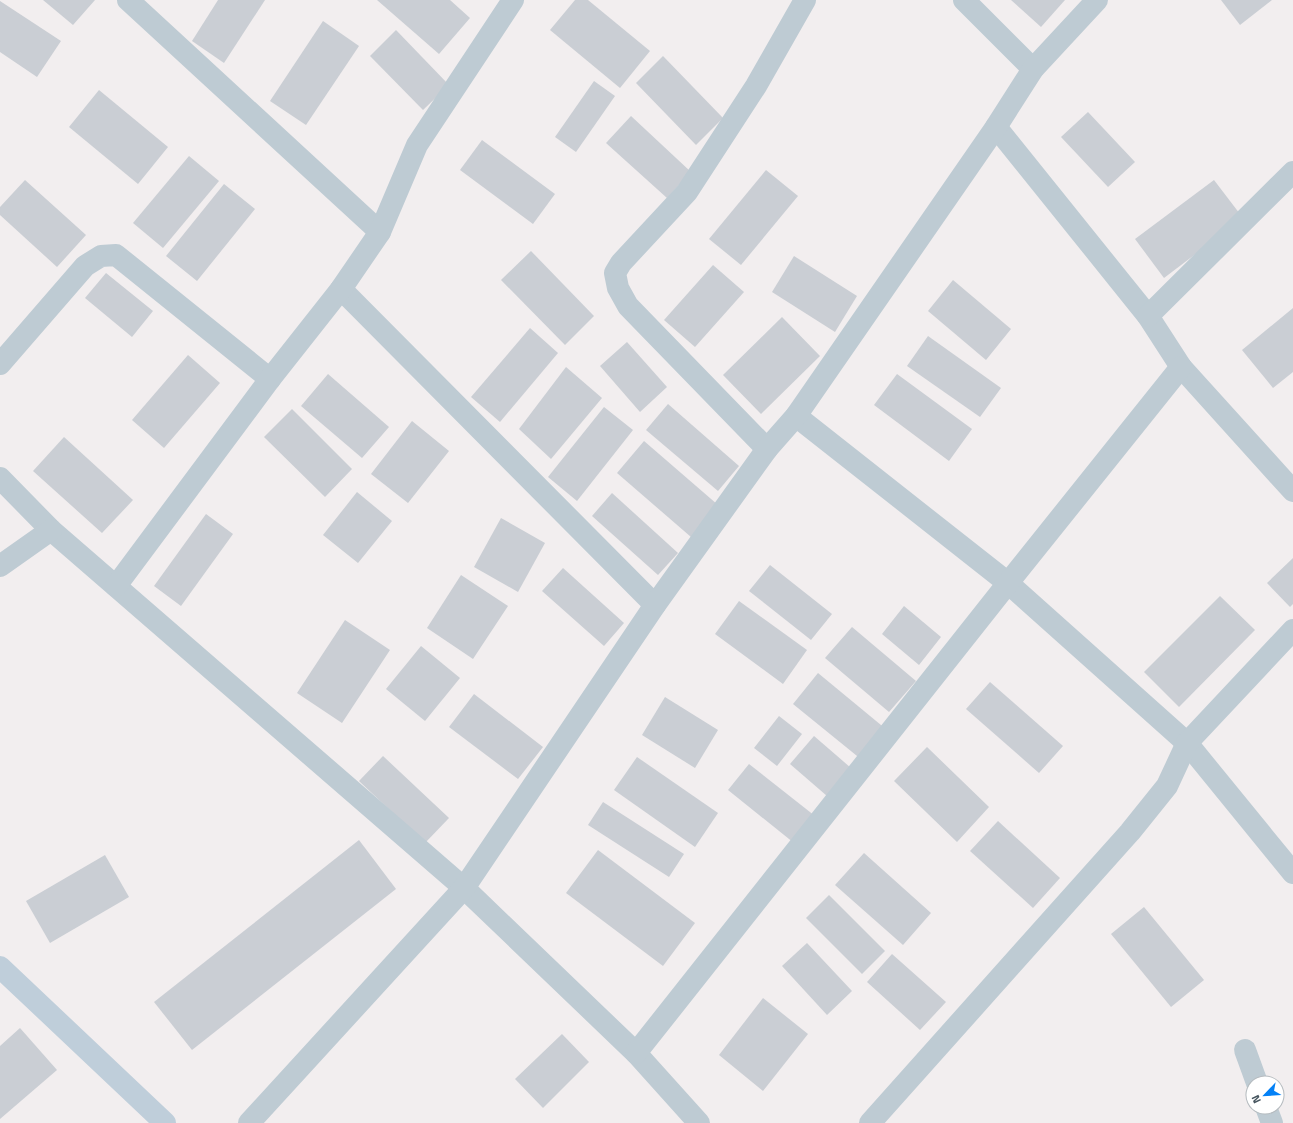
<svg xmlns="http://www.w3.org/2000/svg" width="1293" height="1123" font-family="'Titillium Web',sans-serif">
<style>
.building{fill:#caced4}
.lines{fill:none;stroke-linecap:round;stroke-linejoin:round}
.street{stroke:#becbd3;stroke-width:22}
.secondary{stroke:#bfceda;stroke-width:22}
</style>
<rect width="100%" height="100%" fill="#f2eeef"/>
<g class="building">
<path d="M43,0H95L73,25Z"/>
<path d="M218,0H265L224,63L192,41Z"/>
<path d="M377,0H450L470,18L439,54Z"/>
<path d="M575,0H588L650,51L620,88L550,30Z"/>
<path d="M1011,0H1065L1041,27Z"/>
<path d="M1221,0H1272L1240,25Z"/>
<path d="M0,1L61,41L37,77L0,52Z"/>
<path d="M323,21L359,46L306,125L270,101Z"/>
<path d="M396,30L449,85L423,110L370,56Z"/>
<path d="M663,56L723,118L696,145L636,83Z"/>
<path d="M594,81L615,96L576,152L555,137Z"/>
<path d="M99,90L168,147L138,184L69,127Z"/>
<path d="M1088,112L1135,162L1108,187L1061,137Z"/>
<path d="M631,116L691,172L667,198L606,143Z"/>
<path d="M482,140L555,194L533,224L460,170Z"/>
<path d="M189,156L219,181L163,248L133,223Z"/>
<path d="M766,170L798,196L741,265L709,239Z"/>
<path d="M25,180L86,235L57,267L0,215V207Z"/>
<path d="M1214,180L1243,218L1164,278L1135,239Z"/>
<path d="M224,184L255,209L197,281L166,256Z"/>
<path d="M531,251L594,316L565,345L501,280Z"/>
<path d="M794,256L857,296L835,332L772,292Z"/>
<path d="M713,265L744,292L695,347L664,320Z"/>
<path d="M106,273L153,311L132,337L85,298Z"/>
<path d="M953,280L1011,329L986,360L928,311Z"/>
<path d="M1293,308V372L1273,388L1242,350Z"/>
<path d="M782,317L820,356L761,414L723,375Z"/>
<path d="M530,328L558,353L500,422L471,397Z"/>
<path d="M928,336L1001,388L980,417L907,366Z"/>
<path d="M627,342L667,387L640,412L600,366Z"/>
<path d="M188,355L220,383L164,448L132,420Z"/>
<path d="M566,367L602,398L551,459L519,429Z"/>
<path d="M328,374L389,427L362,458L301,406Z"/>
<path d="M897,374L972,429L949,461L874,405Z"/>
<path d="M668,404L739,466L718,491L646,430Z"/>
<path d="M604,407L633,430L577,501L548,477Z"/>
<path d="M292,409L352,469L325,497L264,437Z"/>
<path d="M412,421L449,451L408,503L371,474Z"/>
<path d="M64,437L133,500L102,533L33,471Z"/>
<path d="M644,441L718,505L691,537L617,473Z"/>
<path d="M357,492L392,521L358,563L323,535Z"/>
<path d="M612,493L678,553L658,575L592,516Z"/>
<path d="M206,514L233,534L181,606L154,586Z"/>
<path d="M501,518L545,543L518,592L474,567Z"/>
<path d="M1293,558V604L1290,607L1267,583Z"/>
<path d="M770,565L832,614L811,640L749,591Z"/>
<path d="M563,568L624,623L604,646L542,591Z"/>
<path d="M461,575L508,606L473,659L427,628Z"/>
<path d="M1220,596L1255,630L1179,707L1144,672Z"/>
<path d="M739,601L807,650L783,684L715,634Z"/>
<path d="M904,606L941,637L919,665L882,634Z"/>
<path d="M345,620L390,650L342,723L297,693Z"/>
<path d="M852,627L916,681L889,712L825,658Z"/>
<path d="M421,646L460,678L425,721L386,689Z"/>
<path d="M818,673L887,730L862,760L793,704Z"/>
<path d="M990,682L1063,746L1039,773L966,709Z"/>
<path d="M474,694L543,747L518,779L449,727Z"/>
<path d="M665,697L718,730L695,768L642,735Z"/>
<path d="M779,716L802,734L777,766L754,748Z"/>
<path d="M814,736L851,768L827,796L790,764Z"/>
<path d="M927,747L989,807L957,842L894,781Z"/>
<path d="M383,756L449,818L425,843L359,781Z"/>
<path d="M637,757L718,813L695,847L614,790Z"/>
<path d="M749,764L815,816L794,843L728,790Z"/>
<path d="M603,802L684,854L669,877L588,825Z"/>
<path d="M998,821L1060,878L1033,908L970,851Z"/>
<path d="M359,840L396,889L192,1050L154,1002Z"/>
<path d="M598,850L695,923L663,966L566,893Z"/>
<path d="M864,853L931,913L903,945L835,885Z"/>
<path d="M105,855L129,897L50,943L26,901Z"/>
<path d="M829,895L885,951L862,974L806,918Z"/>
<path d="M1144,907L1204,980L1171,1007L1111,934Z"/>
<path d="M807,943L852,991L827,1015L782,966Z"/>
<path d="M892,954L946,1002L920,1030L867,982Z"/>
<path d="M763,998L808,1034L763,1091L719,1055Z"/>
<path d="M20,1028L57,1070L0,1119V1046Z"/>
<path d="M562,1034L589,1062L543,1108L515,1079Z"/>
</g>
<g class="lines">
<g class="street">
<path d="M128,0L380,232"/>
<path d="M964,0L1033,69"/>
<path d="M996,127L1148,316L1181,367L1293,491"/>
<path d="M341,289L655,605"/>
<path d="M1148,316L1293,172"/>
<path d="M0,364L85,266L101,256L116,255L270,379"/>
<path d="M796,416L1008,583L1187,743L1293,873"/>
<path d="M767,449L628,306L618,288L615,273L621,263L687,192L756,86L805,0"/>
<path d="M0,478L51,530L464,888L636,1053L699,1123"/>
<path d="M0,566L51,530"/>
<path d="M116,586L270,379L341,289L380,232L417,145L513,0"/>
<path d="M1245,1050L1257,1083"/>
<path d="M636,1053L1008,583L1181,367"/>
<path d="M1266,1107L1272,1123"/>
<path d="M249,1123L464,888L655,605L767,449L796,416L996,127L1033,69L1097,0"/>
<path d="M870,1123L1130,832L1167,786L1187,743L1293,630"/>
</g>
<path class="secondary" d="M0,967L165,1123"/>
</g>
<g transform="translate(1265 1095) rotate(245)"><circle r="19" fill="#ffffff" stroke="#b5bbbf"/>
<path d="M0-3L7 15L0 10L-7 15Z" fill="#0481f6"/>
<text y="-6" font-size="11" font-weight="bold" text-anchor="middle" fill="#45545e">N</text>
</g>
</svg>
